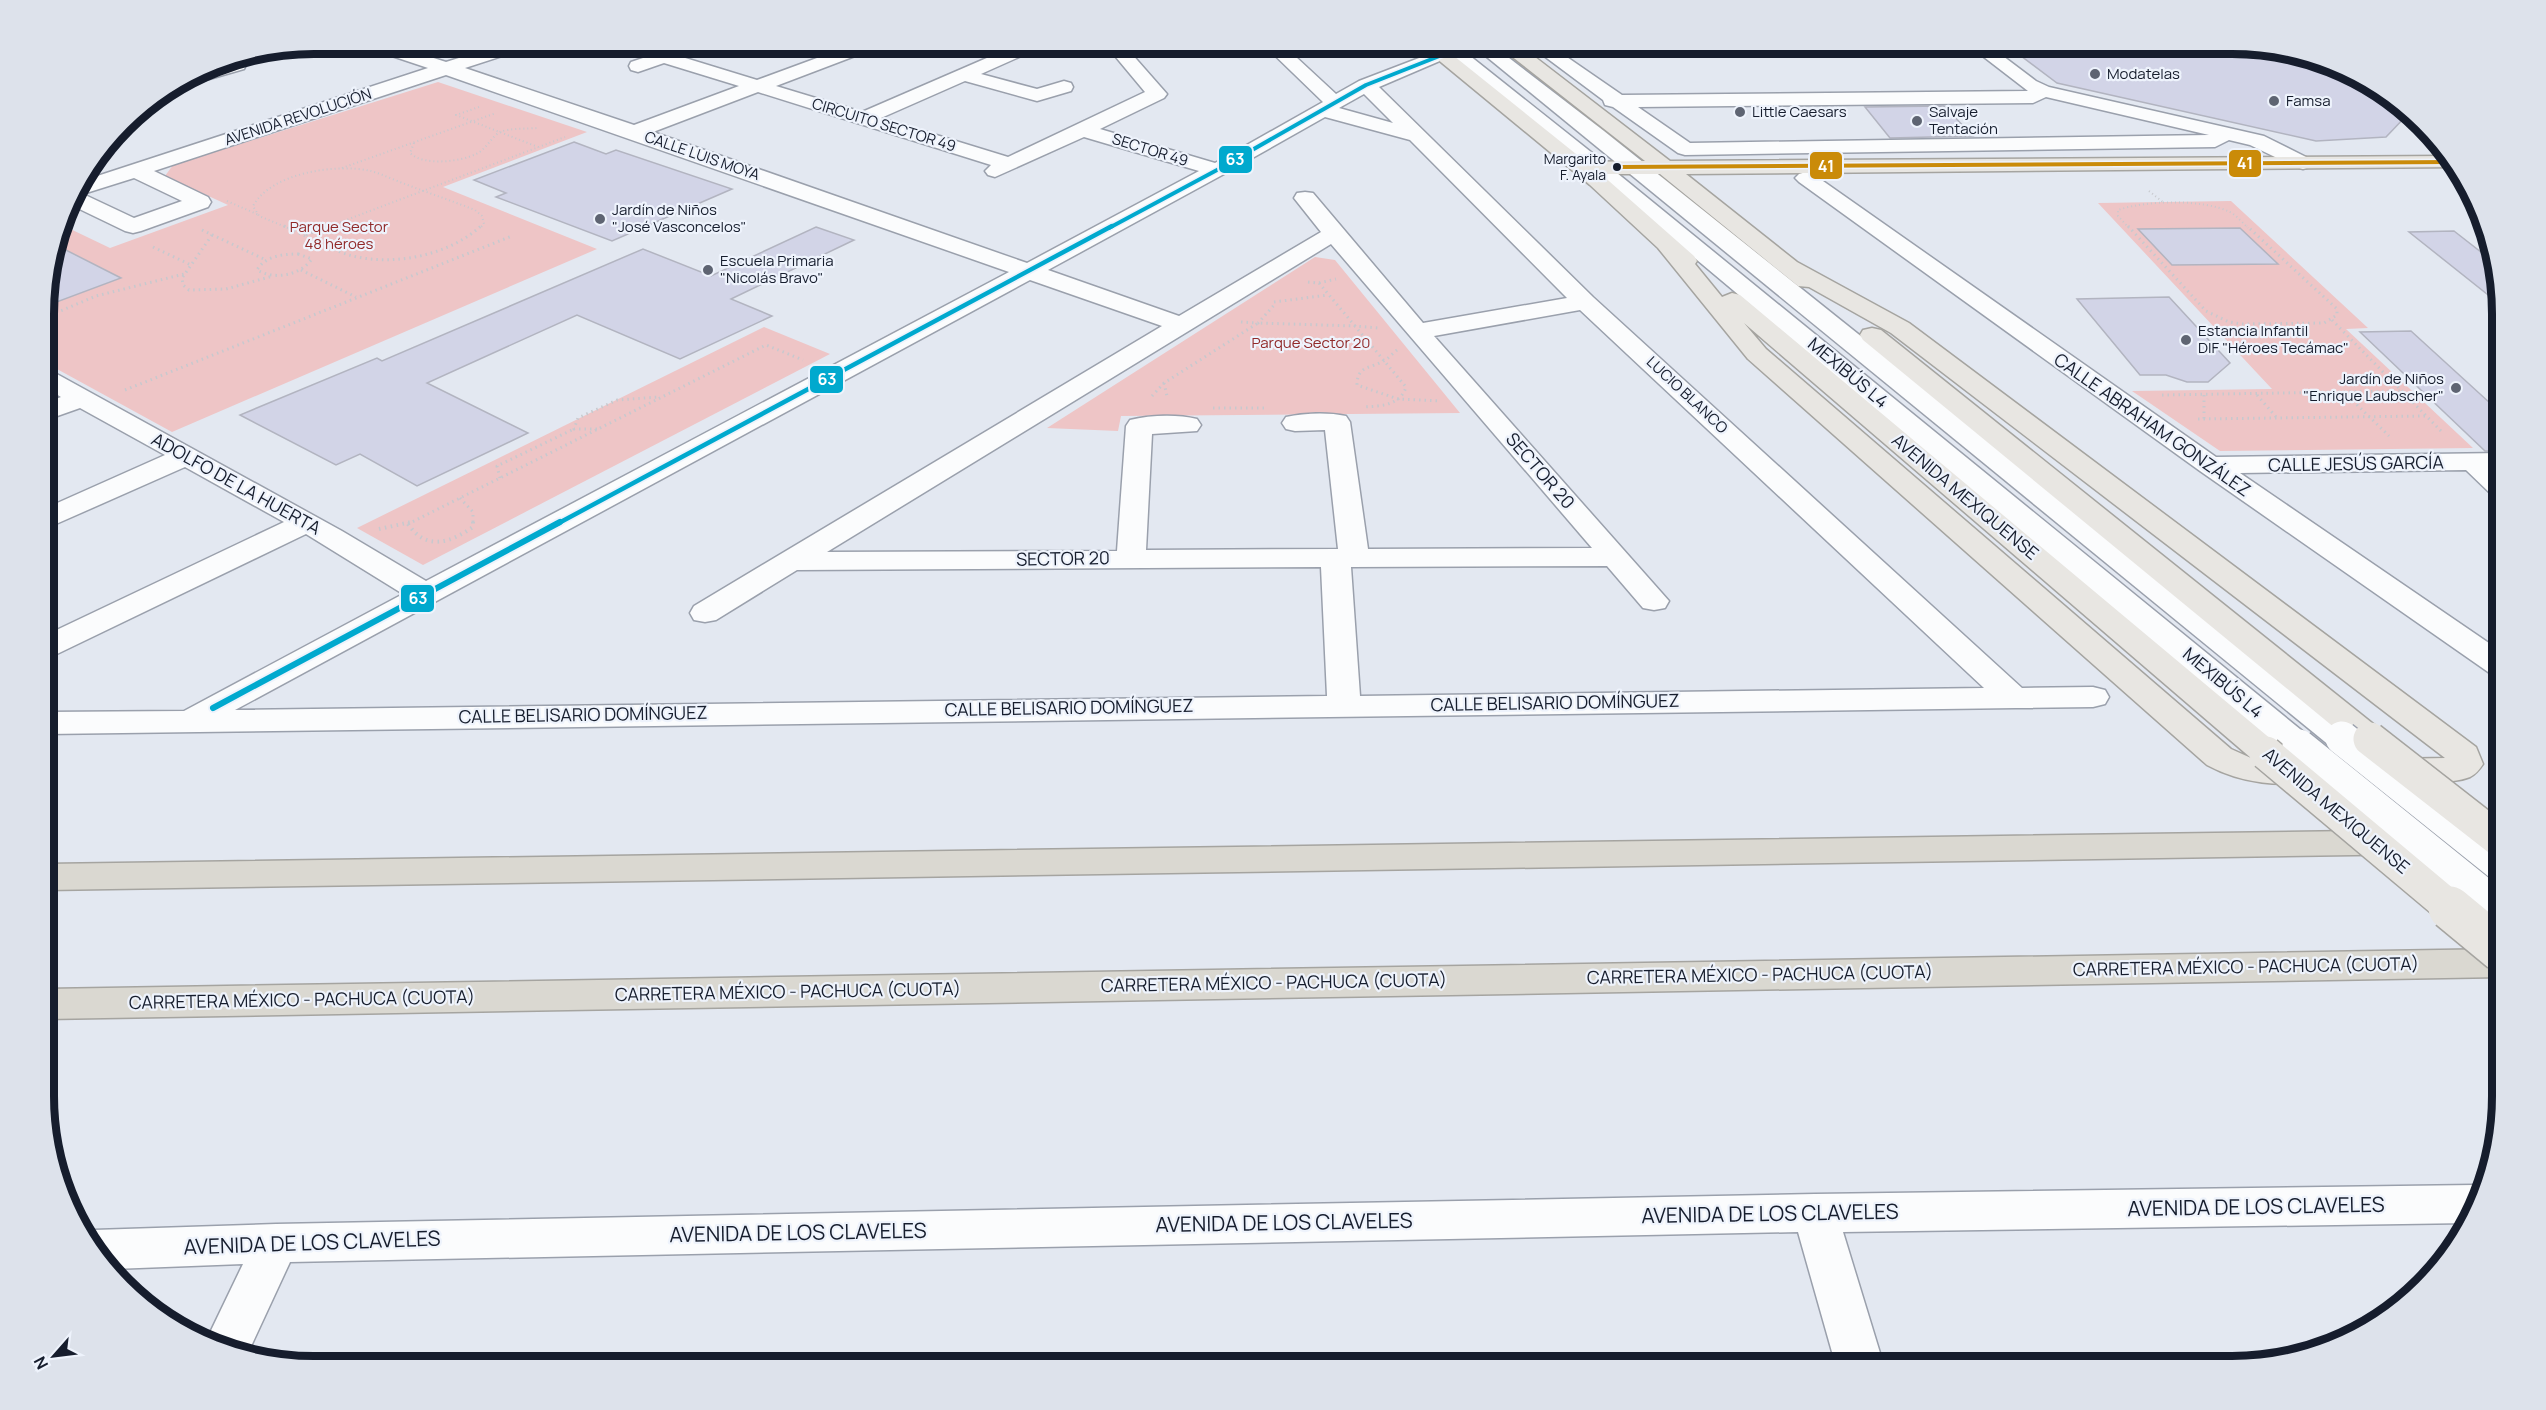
<svg xmlns="http://www.w3.org/2000/svg" width="2546" height="1410" font-family="Manrope,sans-serif">
<style>
.green{fill:#eec5c6}
.building{fill:#d2d4e7;stroke:#b2b4c0;stroke-width:1.5}
.lines{fill:none;stroke-linecap:round;stroke-linejoin:round}
.minor-casing{stroke:#9aa0ac;stroke-width:3}
.major-casing{stroke:#a5a4a0;stroke-width:3}
.highway-casing{stroke:#a5a4a0;stroke-width:3}
.path-far2{stroke:#c7c9ce;stroke-width:2;stroke-dasharray:1 3;stroke-linecap:butt}
.path-far1{stroke:#c7c9ce;stroke-width:3;stroke-dasharray:1.5 4;stroke-linecap:butt}
.path{stroke:#c7c9ce;stroke-width:4;stroke-dasharray:1.5 4.5;stroke-linecap:butt}
.minor{fill:#fbfcfd;fill-rule:evenodd}
.major{fill:#e8e6e2;fill-rule:evenodd}
.highway{fill:#dad8d1;fill-rule:evenodd}
.minor-bridge-far1-casing{stroke:#9aa0ac;stroke-width:36;stroke-linecap:butt}
.minor-bridge-casing{stroke:#9aa0ac;stroke-width:46;stroke-linecap:butt}
.major-bridge-far1-casing{stroke:#a5a4a0;stroke-width:36;stroke-linecap:butt}
.major-bridge-casing{stroke:#a5a4a0;stroke-width:46;stroke-linecap:butt}
.minor-bridge-far1{stroke:#fbfcfd;stroke-width:33}
.minor-bridge{stroke:#fbfcfd;stroke-width:43}
.major-bridge-far1{stroke:#e8e6e2;stroke-width:33}
.major-bridge{stroke:#e8e6e2;stroke-width:43}
.bus-1-casing{stroke:#eef3fc;stroke-width:7}
.bus-2-far2-casing{stroke:#eef3fc;stroke-width:7}
.bus-2-far1-casing{stroke:#eef3fc;stroke-width:8}
.bus-2-casing{stroke:#eef3fc;stroke-width:10}
.bus-1{stroke:#ca8b09;stroke-width:4}
.bus-2-far2{stroke:#00a9ce;stroke-width:4}
.bus-2-far1{stroke:#00a9ce;stroke-width:4.5}
.bus-2{stroke:#00a9ce;stroke-width:6}
.poi-dot{fill:#5e6472;stroke:#eef3fc;stroke-width:2}
.bus-dot{fill:#161d2d;stroke:#eef3fc;stroke-width:2}
.labels{text-anchor:middle;stroke-width:4.5;stroke-linejoin:round;paint-order:stroke}
.far-bus-label{font-size:14px;fill:#161d2d;stroke:#eef3fc;text-anchor:end}
.far-poi-label{font-size:15px;fill:#161d2d;stroke:#eef3fc;text-anchor:start}
.far-street-label{font-size:15px;fill:#161d2d;stroke:#eef3fc}
.far-park-label{font-size:15px;fill:#912a2a;stroke:#eef3fc}
.street-label{font-size:18px;fill:#161d2d;stroke:#eef3fc}
.near-street-label{font-size:21px;fill:#161d2d;stroke:#eef3fc}
.rim{fill:none;stroke:#161d2d;stroke-width:8}
.line-badge{stroke:#eef3fc;stroke-width:2}
.badge-label{font-size:16px;text-anchor:middle;font-weight:bold;fill:#fff}
</style>
<rect width="100%" height="100%" fill="#e3e8f1"/>
<g class="green">
<path d="M438,82L587,132L443,187L597,249L172,432L46,363V279L62,225L110,248L228,205L165,176L173,165Z"/>
<path d="M2231,201L2368,328L2346,329L2473,448L2220,451L2132,391L2272,389L2098,203Z"/>
<path d="M1315,257L1335,260L1460,413L1121,416L1118,431L1047,428Z"/>
<path d="M764,327L830,354L423,565L357,528Z"/>
</g>
<g class="building">
<path d="M2005,44H2232L2301,53L2367,80L2406,116L2386,137L2316,141L2057,83Z"/>
<path d="M1944,106L1973,136L1890,138L1865,107Z"/>
<path d="M574,142L606,154L616,150L732,189L612,241L496,197L506,193L474,180Z"/>
<path d="M816,227L854,240L731,299L772,316L680,359L577,315L427,383L528,433L417,486L360,454L336,465L240,415L377,358L382,361L643,249L711,276Z"/>
<path d="M2240,228L2278,264L2172,265L2138,229Z"/>
<path d="M2454,231L2495,263L2502,306L2409,232Z"/>
<path d="M56,245L121,278L46,306V279Z"/>
<path d="M2169,297L2230,363L2208,382H2187L2166,375H2140L2077,299Z"/>
<path d="M2411,331L2502,414V451H2485L2360,332Z"/>
</g>
<g class="lines">
<g class="minor-casing">
<g id="minor">
<path d="M365,44H390L446,62L504,44H530L527,48L465,68L634,125L739,86L664,63L638,72L631,70L629,66L631,62L685,44H710L707,48L682,57L757,80L855,44H879L876,48L776,86L862,112L1019,44H1039L1037,49L981,74L1037,89L1064,81L1071,83L1073,87L1071,91L1037,101L965,81L881,118L1008,157L1145,92L1105,44H1123L1167,94L1164,98L1100,129L1215,163L1323,102L1263,44H1282L1336,94L1359,81L1440,50L1435,44H1455L1606,164L2311,738L2316,746L2311,754L2299,757L2287,754L1592,172L1449,57L1379,87L1593,297L2022,688L2093,687L2105,690L2109,697L2105,704L2093,707L46,734V712L184,711L403,594L306,534L57,654L46,657V635L284,522L185,467L56,524L46,527V508L165,455L80,408L46,420V403L61,397L46,388V370L55,373L342,531L426,581L1009,272L446,75L154,171L208,197L211,202L208,207L141,231L133,233L125,231L69,204L72,194L82,181L428,68L368,48ZM758,92L991,165L985,171L988,175L995,177L1084,137L1199,171L1027,263L653,132ZM1364,94L1393,123L1339,108ZM1325,117L1410,140L1567,298L1423,323L1313,193L1305,192L1297,193L1294,198L1321,232L1179,316L1048,270L1224,174ZM134,178L182,201L134,218L83,194ZM1331,244L1592,548L1368,549L1350,422L1346,416C1328,412 1304,413 1286,417L1282,423L1286,429L1295,431L1325,430L1338,549L1146,550L1152,434L1197,431L1201,425L1197,419C1177,414 1150,415 1130,420L1126,426L1117,551L827,552ZM1030,280L1162,326L694,606L690,613L694,620L705,622L716,620L797,570L1321,567L1327,696L235,710ZM1580,310L1984,688L1360,696L1351,567L1607,566L1643,608L1654,610L1665,608L1669,601L1434,336Z"/>
<path d="M1471,44H1491L1604,131L2354,730L2359,738L2354,746L2342,749L2330,746Z"/>
<path d="M1528,44H1548L1622,95L2028,91L1967,44H1987L2036,81L2049,87L2264,136L2310,159L2313,163L2310,167L2303,169L2296,167L2250,145L2229,140L2215,147L1685,155L1678,153L1613,107L1605,105L1603,100ZM2046,97L2209,135L1690,143L1638,107L2033,103Z"/>
<path d="M237,59L244,61L246,65L244,69L185,86L179,84L203,69Z"/>
<path d="M1806,172L1813,174L2216,457L2502,453V469H2498L2502,473V497L2492,495L2466,470L2240,473L2502,652V677L2491,674L2200,471L1799,182L1795,178L1799,174Z"/>
<path d="M2474,1185L2480,1187L2469,1223L1843,1232L1884,1366H1836L1798,1232L290,1262L246,1357L206,1341L243,1264L113,1269L89,1246L85,1234L94,1230L276,1224L1815,1194Z"/>
</g>
</g>
<g class="major-casing">
<g id="major">
<path d="M1419,44H1439L1586,162L1645,161L1501,48L1498,44H1518L1670,161L2448,156L2458,167L1686,174L1797,262L1909,323L2476,747L2483,764C2479,770 2476,774 2470,777C2450,785 2399,783 2379,778L2374,770L2379,762L2391,759L2445,758L1891,333L1809,287L1798,286L1660,174H1601L1694,256L1697,261L1695,264L1722,297L1732,293L1740,295L2278,745L2283,753L2278,760H2307L2319,763L2324,771L2319,779C2283,789 2240,783 2207,765L1748,359L1658,248L1590,185ZM1744,323L2251,758L2231,749L1766,349Z"/>
<path d="M1872,328L1881,330L2382,731L2387,739L2382,747L2370,750L2358,747L1863,340L1860,335L1863,330Z"/>
</g>
</g>
<g class="highway-casing">
<g id="highway">
<path d="M2491,829L2502,832V850L2491,853L46,890V864Z"/>
<path d="M2502,949V977L46,1019V989Z"/>
</g>
</g>
<g class="path-far2">
<path d="M479,107L456,115L538,147"/>
<path d="M414,143L410,153C423,166 460,162 476,154C486,150 491,137 500,132C509,128 527,129 537,128"/>
<path d="M342,168L496,113"/>
<path d="M2149,191L2164,203"/>
<path d="M227,201L259,215"/>
<path d="M288,228L259,216L253,206C271,173 336,163 371,171C382,174 394,180 405,184C429,193 452,201 475,210L482,216L484,224L480,228"/>
<path d="M325,228L565,137"/>
<path d="M2129,228L2118,216V210C2147,200 2203,199 2230,212C2237,216 2243,223 2248,228"/>
</g>
<g class="path-far1">
<path d="M284,226C305,235 327,248 349,255C392,267 448,256 481,226"/>
<path d="M2128,226L2206,311L2229,322L2242,324L2324,323L2337,315V309L2247,226"/>
<path d="M202,230L266,260"/>
<path d="M212,235L182,278L183,285L189,290L226,289L273,276"/>
<path d="M306,235L329,226"/>
<path d="M153,247L191,265"/>
<path d="M298,254L312,259C299,276 275,280 257,270C265,256 283,254 298,254Z"/>
<path d="M301,270L356,297"/>
<path d="M1308,282L1319,283L1355,326L1378,328"/>
<path d="M1319,283L1336,279"/>
<path d="M1274,302L1328,295"/>
<path d="M46,317L96,296L184,274"/>
<path d="M2332,320L2443,433"/>
<path d="M1241,322L1258,323L1276,303"/>
<path d="M1397,350C1393,353 1389,358 1385,360C1371,369 1357,365 1357,385L1398,399L1441,401"/>
<path d="M1164,383L1167,396"/>
<path d="M125,390L512,236"/>
<path d="M2345,393L2389,436"/>
<path d="M2162,395L2401,391"/>
<path d="M2204,395V421"/>
<path d="M2257,395L2277,418"/>
<path d="M1152,396L1164,383L1258,323L1355,326L1406,387C1400,406 1380,406 1363,407"/>
<path d="M1213,408H1268"/>
<path d="M2198,419L2425,416"/>
<path d="M597,429H574L578,418L617,400L659,397"/>
<path d="M500,478L497,466L574,429"/>
<path d="M460,498L473,512V524"/>
<path d="M408,524L766,345L803,360"/>
</g>
<g class="path">
<path d="M473,522V528"/>
<path d="M408,524C426,551 450,543 473,527"/>
<path d="M379,529L411,522"/>
</g>
<use href="#minor" class="minor"/>
<use href="#major" class="major"/>
<use href="#highway" class="highway"/>
<g class="minor-bridge-far1-casing">
<g id="minor-bridge-far1">
<path d="M2342,738L2502,866"/>
<path d="M2299,746L2501,909"/>
</g>
</g>
<g class="minor-bridge-casing">
<path id="minor-bridge" d="M2499,908L2502,910"/>
</g>
<g class="major-bridge-far1-casing">
<g id="major-bridge-far1">
<path d="M2370,739L2502,842"/>
<path d="M2266,753L2452,909"/>
</g>
</g>
<g class="major-bridge-casing">
<path id="major-bridge" d="M2450,908L2502,951"/>
</g>
<use href="#minor-bridge-far1" class="minor-bridge-far1"/>
<use href="#minor-bridge" class="minor-bridge"/>
<use href="#major-bridge-far1" class="major-bridge-far1"/>
<use href="#major-bridge" class="major-bridge"/>
<g class="bus-1-casing">
<path id="bus-1" d="M1617,167L2454,162"/>
</g>
<g class="bus-2-far2-casing">
<path id="bus-2-far2" d="M1109,228L1217,170L1366,85L1442,55"/>
</g>
<g class="bus-2-far1-casing">
<path id="bus-2-far1" d="M557,524L1112,226"/>
</g>
<g class="bus-2-casing">
<path id="bus-2" d="M213,708L560,522"/>
</g>
<use href="#bus-1" class="bus-1"/>
<use href="#bus-2-far2" class="bus-2-far2"/>
<use href="#bus-2-far1" class="bus-2-far1"/>
<use href="#bus-2" class="bus-2"/>
</g>
<g class="poi-dot">
<circle cx="2095" cy="74" r="6"/>
<circle cx="2274" cy="101" r="6"/>
<circle cx="1740" cy="112" r="6"/>
<circle cx="1917" cy="121" r="6"/>
<circle cx="600" cy="219" r="6"/>
<circle cx="708" cy="270" r="6"/>
<circle cx="2186" cy="340" r="6"/>
<circle cx="2456" cy="388" r="6"/>
</g>
<circle class="bus-dot" cx="1617" cy="167" r="5"/>
<g class="labels">
<g class="far-bus-label">
<text x="1606" y="164">Margarito<tspan x="1606" dy="16">F. Ayala</tspan></text>
</g>
<g class="far-poi-label">
<text x="2107" y="79">Modatelas</text>
<text x="2286" y="106">Famsa</text>
<text x="1752" y="117">Little Caesars</text>
<text x="1929" y="117">Salvaje<tspan x="1929" dy="17">Tentación</tspan></text>
<text x="612" y="215">Jardín de Niños<tspan x="612" dy="17">"José Vasconcelos"</tspan></text>
<text x="720" y="266">Escuela Primaria<tspan x="720" dy="17">"Nicolás Bravo"</tspan></text>
<text x="2198" y="336">Estancia Infantil<tspan x="2198" dy="17">DIF "Héroes Tecámac"</tspan></text>
<text x="2444" y="384" text-anchor="end">Jardín de Niños<tspan x="2444" dy="17">"Enrique Laubscher"</tspan></text>
</g>
<g class="far-street-label">
<text transform="translate(298 117) rotate(-18)" y="5">AVENIDA REVOLUCIÓN</text>
<text transform="translate(884 125) rotate(17)" y="5">CIRCUITO SECTOR 49</text>
<text transform="translate(1150 150) rotate(17)" y="5">SECTOR 49</text>
<text transform="translate(702 156) rotate(19)" y="5">CALLE LUIS MOYA</text>
<text transform="translate(1687 395) rotate(43)" y="5">LUCIO BLANCO</text>
</g>
<g class="far-park-label">
<text x="339" y="232">Parque Sector<tspan x="339" dy="17">48 héroes</tspan></text>
<text x="1311" y="348">Parque Sector 20</text>
</g>
<g class="street-label">
<text transform="translate(1848 373) rotate(40)" y="6">MEXIBÚS L4</text>
<text transform="translate(2152 425) rotate(35)" y="6">CALLE ABRAHAM GONZÁLEZ</text>
<text transform="translate(2356 464) rotate(-1)" y="6">CALLE JESÚS GARCÍA</text>
<text transform="translate(1540 471) rotate(49)" y="6">SECTOR 20</text>
<text transform="translate(236 484) rotate(29)" y="6">ADOLFO DE LA HUERTA</text>
<text transform="translate(1965 497) rotate(40)" y="6">AVENIDA MEXIQUENSE</text>
<text transform="translate(1063 559) rotate(-1)" y="6">SECTOR 20</text>
<text transform="translate(2223 683) rotate(40)" y="6">MEXIBÚS L4</text>
<text transform="translate(1555 703) rotate(-1)" y="6">CALLE BELISARIO DOMÍNGUEZ</text>
<text transform="translate(1069 708) rotate(-1)" y="6">CALLE BELISARIO DOMÍNGUEZ</text>
<text transform="translate(583 715) rotate(-1)" y="6">CALLE BELISARIO DOMÍNGUEZ</text>
<text transform="translate(2336 811) rotate(40)" y="6">AVENIDA MEXIQUENSE</text>
<text transform="translate(2246 967) rotate(-1)" y="6">CARRETERA MÉXICO - PACHUCA (CUOTA)</text>
<text transform="translate(1760 975) rotate(-1)" y="6">CARRETERA MÉXICO - PACHUCA (CUOTA)</text>
<text transform="translate(1274 983) rotate(-1)" y="6">CARRETERA MÉXICO - PACHUCA (CUOTA)</text>
<text transform="translate(788 992) rotate(-1)" y="6">CARRETERA MÉXICO - PACHUCA (CUOTA)</text>
<text transform="translate(302 1000) rotate(-1)" y="6">CARRETERA MÉXICO - PACHUCA (CUOTA)</text>
</g>
<g class="near-street-label">
<text transform="translate(2256 1207) rotate(-1)" y="7">AVENIDA DE LOS CLAVELES</text>
<text transform="translate(1770 1214) rotate(-1)" y="7">AVENIDA DE LOS CLAVELES</text>
<text transform="translate(1284 1223) rotate(-1)" y="7">AVENIDA DE LOS CLAVELES</text>
<text transform="translate(798 1233) rotate(-1)" y="7">AVENIDA DE LOS CLAVELES</text>
<text transform="translate(312 1243) rotate(-2)" y="7">AVENIDA DE LOS CLAVELES</text>
</g>
</g>
<path d="M0 0H2546V1410H0ZM314 54H2232A260 260 0 0 1 2492 314V1096A260 260 0 0 1 2232 1356H314A260 260 0 0 1 54 1096V314A260 260 0 0 1 314 54Z" fill="#dde2eb" fill-rule="evenodd"/>
<path class="rim" d="M314 54H2232A260 260 0 0 1 2492 314V1096A260 260 0 0 1 2232 1356H314A260 260 0 0 1 54 1096V314A260 260 0 0 1 314 54Z"/>
<g class="line-badge">
<rect x="1218" y="145" width="35" height="29" rx="6" fill="#00a9ce"/>
<rect x="2228" y="149" width="34" height="29" rx="6" fill="#ca8b09"/>
<rect x="1809" y="151" width="34" height="29" rx="6" fill="#ca8b09"/>
<rect x="809" y="365" width="35" height="29" rx="6" fill="#00a9ce"/>
<rect x="400" y="584" width="35" height="29" rx="6" fill="#00a9ce"/>
</g>
<g class="badge-label">
<text x="1235" y="165">63</text>
<text x="2245" y="169">41</text>
<text x="1826" y="172">41</text>
<text x="827" y="385">63</text>
<text x="418" y="604">63</text>
</g>
<g transform="translate(54 1356) rotate(242)" stroke="#eef3fc" stroke-width="4.5" paint-order="stroke">
<path d="M0-4.5L10 22L0 15L-10 22Z" fill="#161d2d"/>
<text y="-9" font-size="16" font-weight="bold" text-anchor="middle" fill="#161d2d">N</text>
</g>
</svg>
